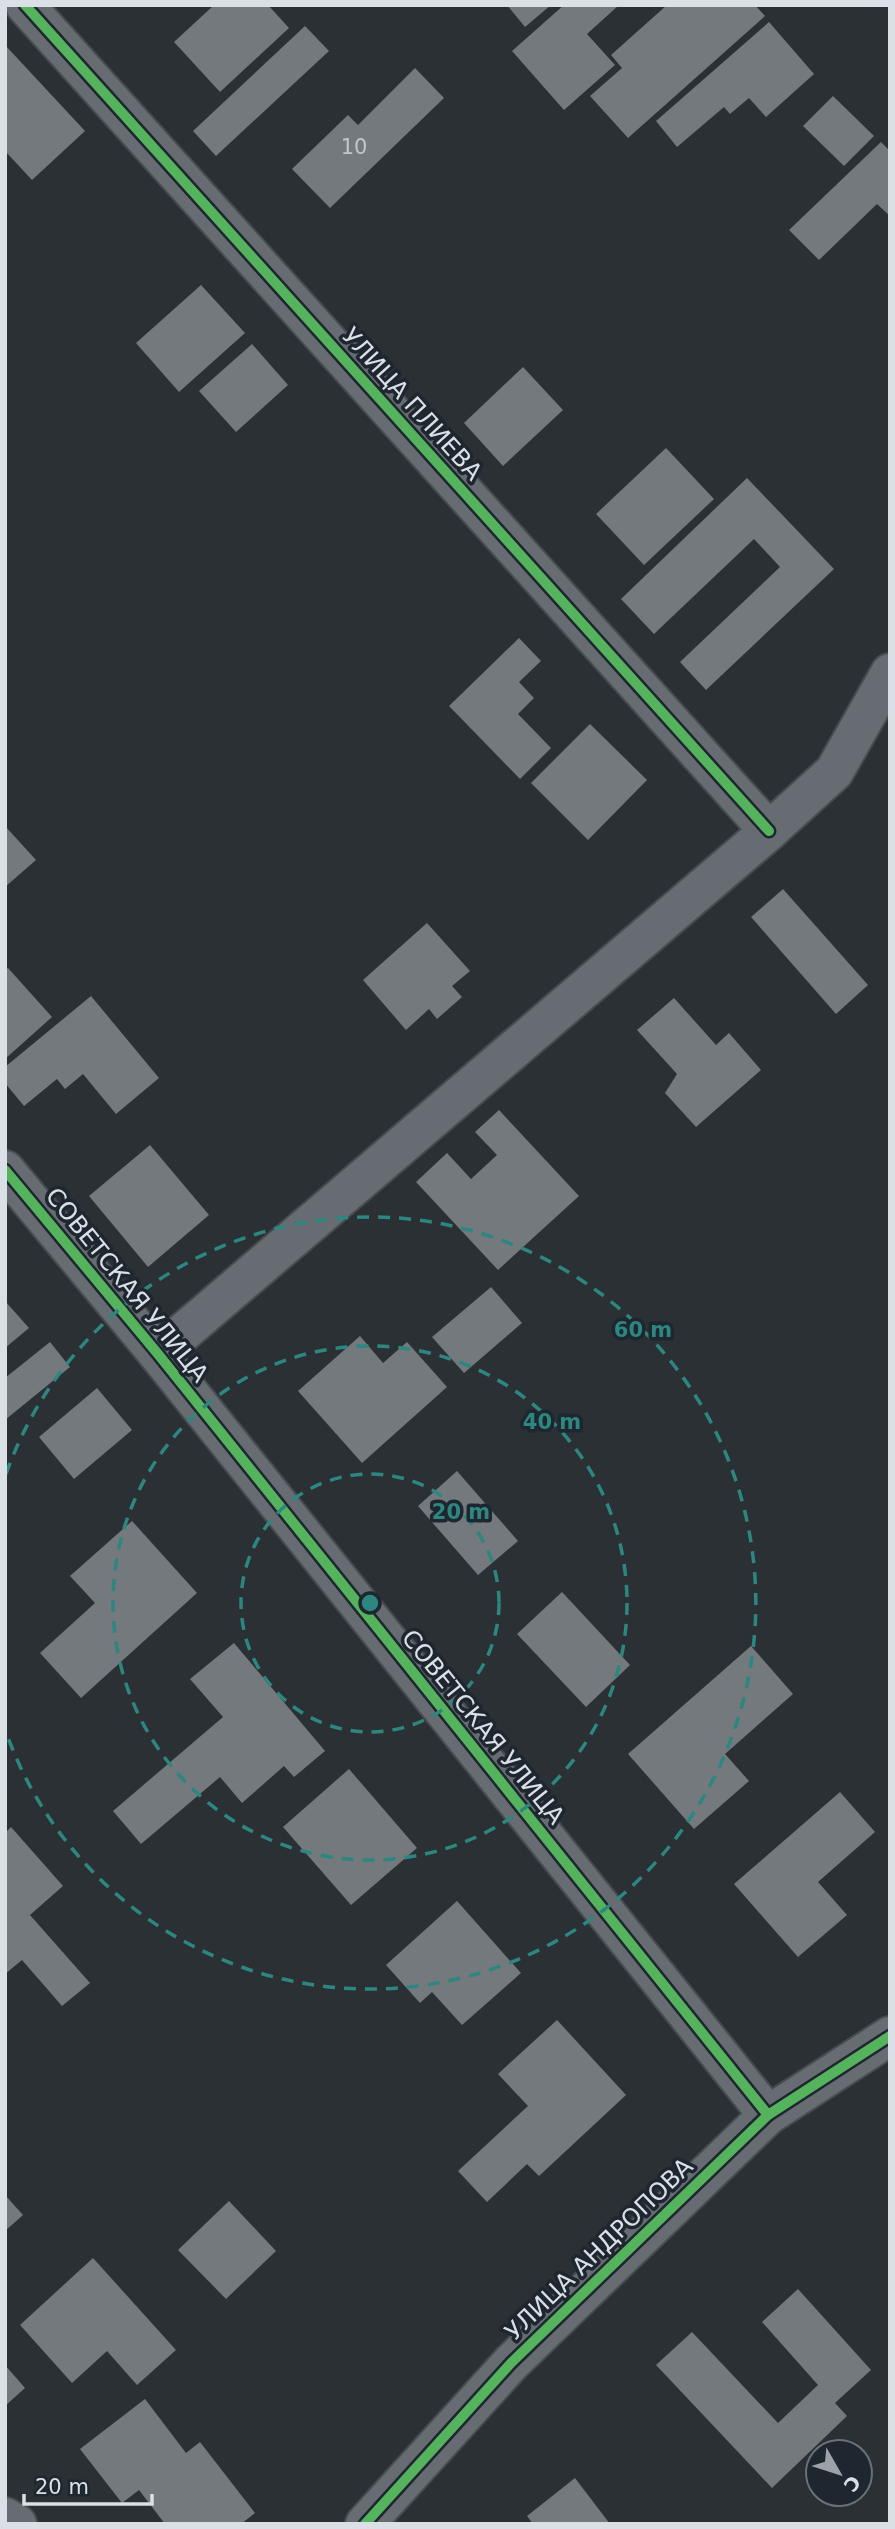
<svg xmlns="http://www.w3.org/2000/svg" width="895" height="2529" font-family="'DejaVu Sans',sans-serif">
  <rect width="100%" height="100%" fill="#2b3035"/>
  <!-- building -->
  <g fill="#74797d">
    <polygon points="214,5 268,5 289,28 220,92 174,42"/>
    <polygon points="507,5 551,5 525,27"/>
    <polygon points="564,5 619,5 587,34 615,65 564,110 512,51"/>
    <polygon points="667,5 755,5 765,16 628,138 590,96 622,68 611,55"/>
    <polygon points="769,22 814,74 766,117 749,98 730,114 724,107 677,147 656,121"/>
    <polygon points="305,26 329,51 216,156 193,131"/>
    <polygon points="5,45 85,131 32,180 5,151"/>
    <polygon points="415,68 444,98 330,208 292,169 348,115 358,125"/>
    <polygon points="833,96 874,136 844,166 803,126"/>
    <polygon points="881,142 890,151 890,216 877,204 819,260 789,230"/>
    <polygon points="201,285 245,333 179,392 136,343"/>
    <polygon points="252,344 288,385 236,432 199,391"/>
    <polygon points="523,367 563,410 503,466 464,423"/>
    <polygon points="666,448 714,499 644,565 596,514"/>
    <polygon points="747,478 834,569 706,690 680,662 780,567 754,539 654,634 621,599"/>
    <polygon points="519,638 541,661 519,682 534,698 518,714 551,748 520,779 449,706"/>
    <polygon points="590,724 647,780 588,840 531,783"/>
    <polygon points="5,826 36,860 5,887"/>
    <polygon points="783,889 868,985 836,1014 751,917"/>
    <polygon points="427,923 470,971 452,986 462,997 437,1019 429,1009 406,1030 363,980"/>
    <polygon points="8,968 52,1017 5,1059 5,970"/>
    <polygon points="91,996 159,1078 116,1114 83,1074 65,1089 57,1079 24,1106 5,1083 5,1067"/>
    <polygon points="674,998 716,1045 729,1033 761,1070 696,1127 665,1093 677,1074 637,1030"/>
    <polygon points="499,1110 579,1196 498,1270 416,1182 447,1153 471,1179 497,1155 475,1132"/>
    <polygon points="150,1145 209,1215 148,1267 89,1196"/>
    <polygon points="491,1287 522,1323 464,1373 432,1337"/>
    <polygon points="5,1301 29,1328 5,1348"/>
    <polygon points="360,1336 383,1363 407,1342 447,1387 362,1463 298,1391"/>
    <polygon points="50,1342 70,1367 5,1420 5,1378"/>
    <polygon points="97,1388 132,1430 74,1479 39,1437"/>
    <polygon points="457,1471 518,1541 478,1575 418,1506"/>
    <polygon points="132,1521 197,1593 81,1698 40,1653 95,1603 70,1576"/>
    <polygon points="562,1592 630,1665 586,1707 517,1634"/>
    <polygon points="234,1643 325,1751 294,1777 284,1766 242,1803 220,1777 141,1844 113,1811 223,1717 190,1679"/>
    <polygon points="751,1646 793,1694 725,1754 749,1781 694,1829 628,1754"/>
    <polygon points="349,1769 417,1848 351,1905 283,1827"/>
    <polygon points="840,1792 875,1832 818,1882 847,1915 798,1957 734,1884"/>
    <polygon points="11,1827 63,1886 30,1915 90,1983 62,2006 22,1960 5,1974 5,1833"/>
    <polygon points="457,1901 521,1973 462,2025 432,1992 420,2003 386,1965"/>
    <polygon points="557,2020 626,2095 539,2176 527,2164 487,2202 458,2171 528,2106 498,2074"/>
    <polygon points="5,2195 23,2215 5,2231"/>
    <polygon points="229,2201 276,2251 226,2299 178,2250"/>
    <polygon points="93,2258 176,2350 137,2385 107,2351 72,2383 20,2325"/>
    <polygon points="798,2289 871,2370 835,2403 847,2416 772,2488 656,2365 692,2332 778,2423 818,2385 762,2322"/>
    <polygon points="5,2365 25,2388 5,2406"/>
    <polygon points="145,2399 186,2453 200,2442 255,2513 241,2524 165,2524 139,2490 122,2503 80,2449"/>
    <polygon points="575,2478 610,2524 533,2524 527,2516"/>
  </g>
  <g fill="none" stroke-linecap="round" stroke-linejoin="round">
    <defs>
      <g id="street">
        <polyline points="25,5 769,831"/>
        <polyline points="5,1170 158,1354 768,2115"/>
        <polyline points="158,1354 769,831 834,772 890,673"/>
        <polyline points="5,2517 17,2524"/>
        <polyline points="365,2524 511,2363 768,2115 890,2036"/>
      </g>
    </defs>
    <!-- street casing -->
    <use href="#street" stroke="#484c50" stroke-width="42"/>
    <!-- street -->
    <use href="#street" stroke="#666c71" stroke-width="38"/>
    <defs>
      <g id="cycleway">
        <polyline points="25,5 769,831"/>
        <polyline points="5,1170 158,1354 768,2115"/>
        <polyline points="365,2524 511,2363 768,2115 890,2036"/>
      </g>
    </defs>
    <!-- cycleway casing -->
    <use href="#cycleway" stroke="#1e262f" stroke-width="15"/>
    <!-- cycleway -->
    <use href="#cycleway" stroke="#56b35d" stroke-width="10"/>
  </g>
  <!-- distance rings -->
  <g fill="none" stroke="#2d8680" stroke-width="3.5" stroke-dasharray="12 9">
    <circle cx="370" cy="1603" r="129"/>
    <circle cx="370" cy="1603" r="257"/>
    <path d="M6 1474A386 386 0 1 1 6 1732"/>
  </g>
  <g text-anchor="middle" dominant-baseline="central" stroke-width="7" stroke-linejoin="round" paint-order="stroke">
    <!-- number labels -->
    <g font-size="21" fill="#c0c6cc">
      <text x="354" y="147">10</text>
    </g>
    <!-- street labels -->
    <g font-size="24" fill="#dae0e6" stroke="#1e262f">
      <text transform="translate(412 404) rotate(48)">УЛИЦА ПЛИЕВА</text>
      <text transform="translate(127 1285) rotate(51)">СОВЕТСКАЯ УЛИЦА</text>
      <text transform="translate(483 1727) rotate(51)">СОВЕТСКАЯ УЛИЦА</text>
      <text transform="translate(599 2249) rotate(-44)">УЛИЦА АНДРОПОВА</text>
    </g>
  </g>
  <circle cx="370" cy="1603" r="10" fill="#2d8680" stroke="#1e262f" stroke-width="3.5"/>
  <g font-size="21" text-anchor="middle" font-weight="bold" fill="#2d8680" stroke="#1e262f" stroke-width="7" stroke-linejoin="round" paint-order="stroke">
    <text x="643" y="1337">60 m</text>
    <text x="552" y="1429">40 m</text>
    <text x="461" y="1519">20 m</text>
  </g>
  <!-- border -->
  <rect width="895" height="2529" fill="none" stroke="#dae0e6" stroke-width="14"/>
  <!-- north arrow -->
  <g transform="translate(839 2473) rotate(129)"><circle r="33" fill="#1e262f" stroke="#697078" stroke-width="2"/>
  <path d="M0-5L12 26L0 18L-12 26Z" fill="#9da2a8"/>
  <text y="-10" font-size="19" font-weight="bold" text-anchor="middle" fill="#dae0e6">С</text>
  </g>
  <!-- scale -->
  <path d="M24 2494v10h128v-10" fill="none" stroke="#dae0e6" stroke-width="3.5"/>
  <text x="35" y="2494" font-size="21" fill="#dae0e6" stroke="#1e262f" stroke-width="5" paint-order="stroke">20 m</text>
</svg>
